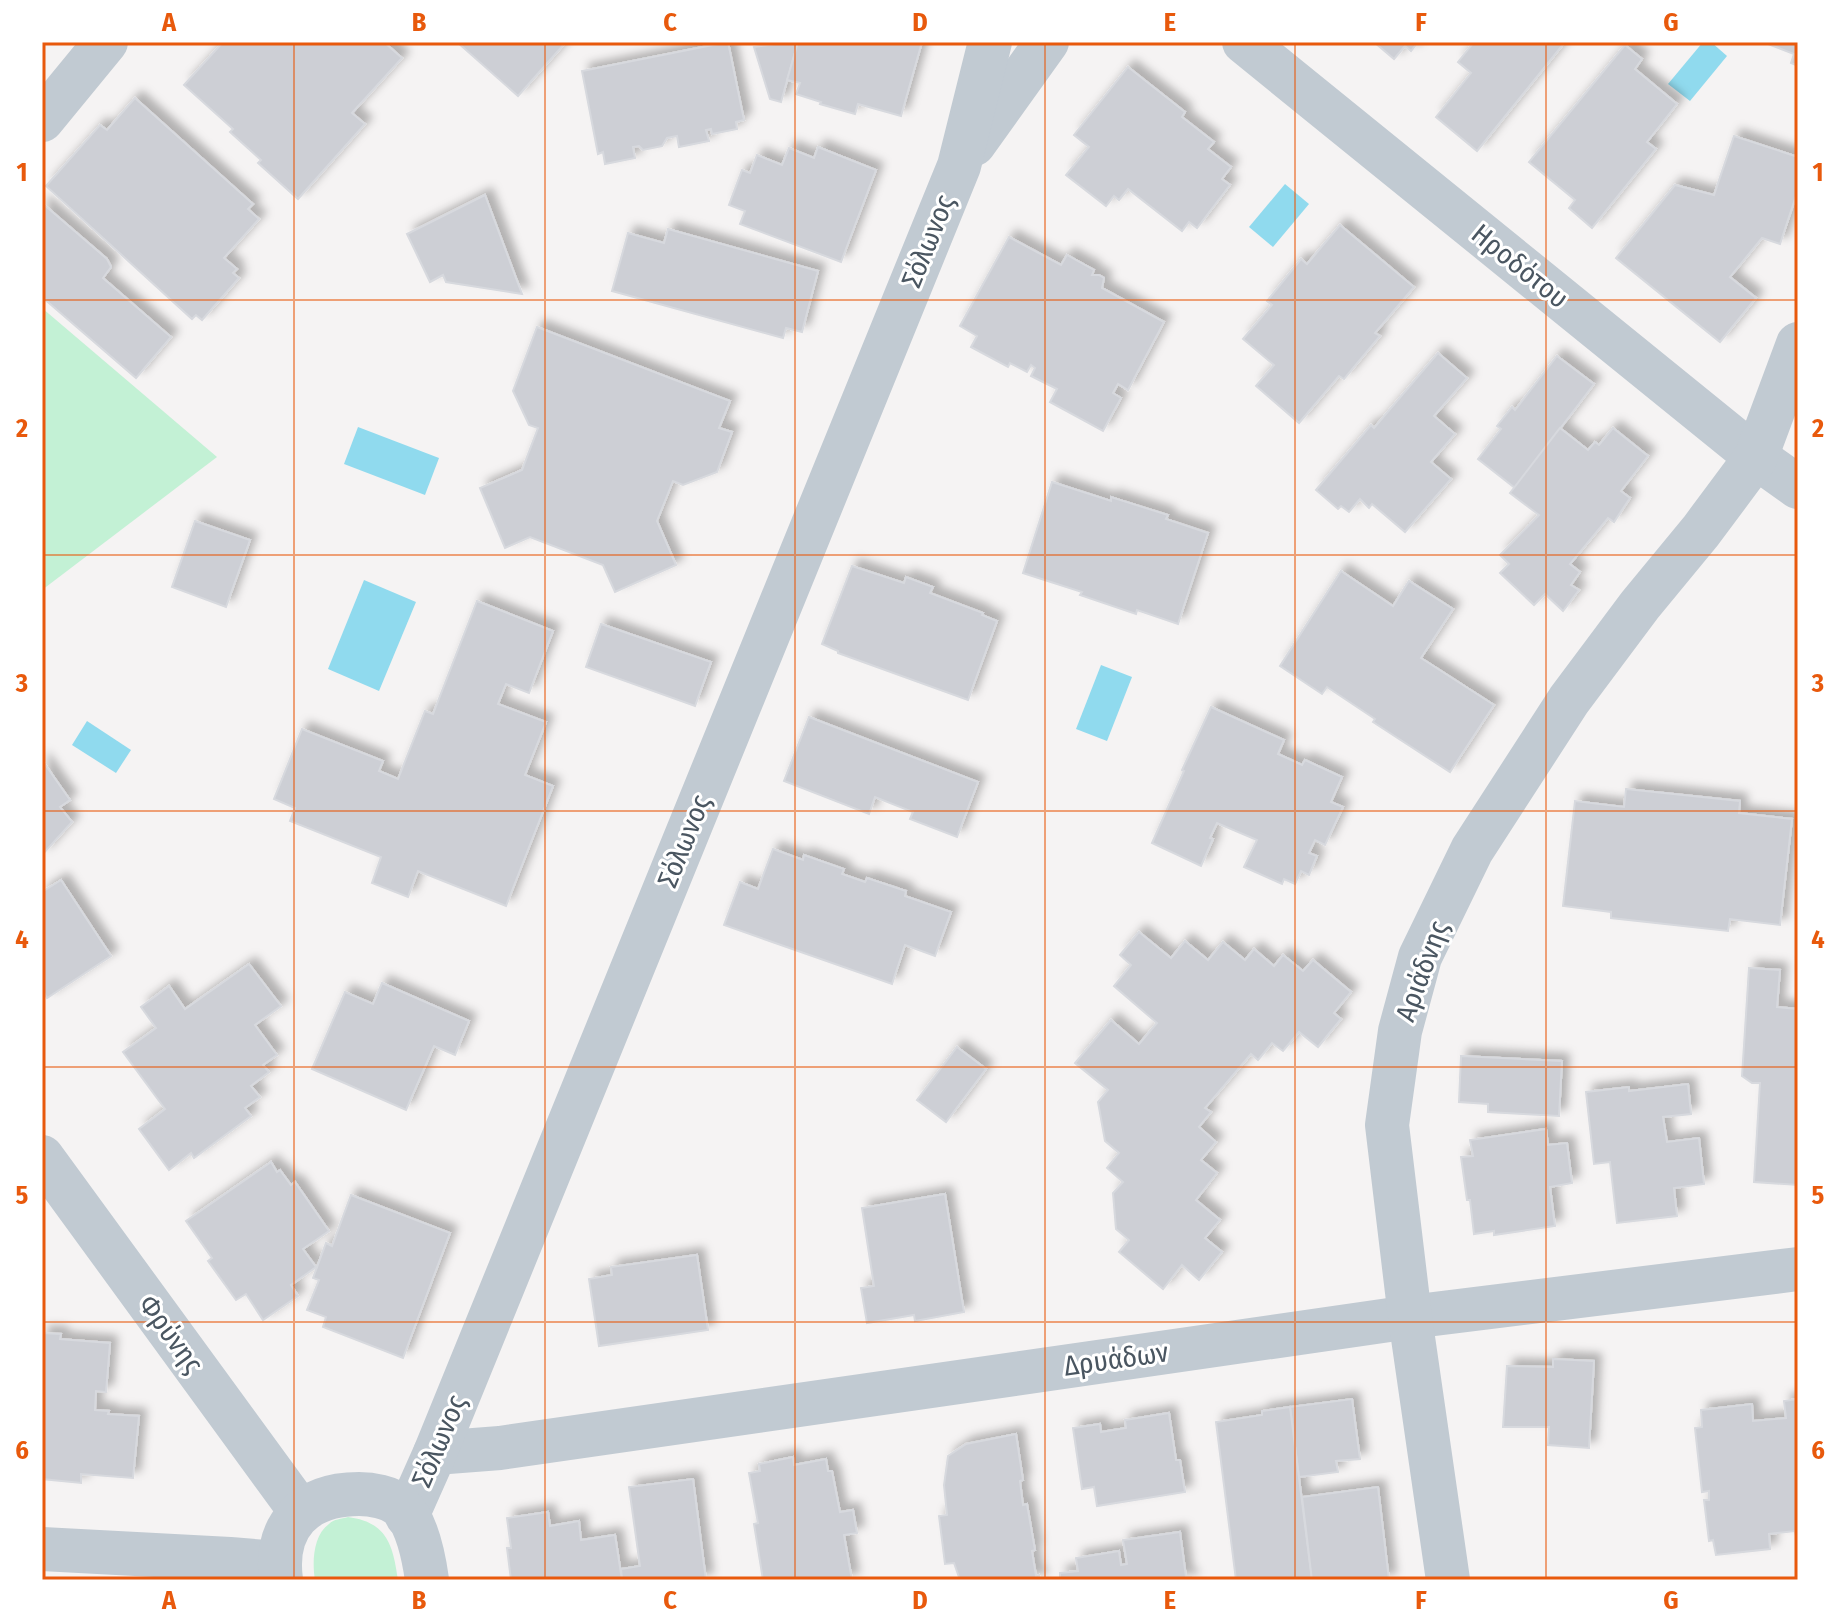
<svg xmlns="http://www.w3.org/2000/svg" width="1840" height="1622" font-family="'Fira Sans Condensed',sans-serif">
  <defs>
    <filter id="shadow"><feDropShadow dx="7" dy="-7" stdDeviation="4" flood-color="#0004"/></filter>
  </defs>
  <rect width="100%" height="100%" fill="#f5f3f3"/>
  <!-- green -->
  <g fill="#c3f1d5">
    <polygon points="42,308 217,457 42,590"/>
    <path d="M348,1517C387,1522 393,1545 398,1580H315C312,1563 313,1535 329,1524C334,1519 341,1519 348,1517Z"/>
  </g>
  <!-- water -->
  <g fill="#90daee">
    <polygon points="1703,42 1711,42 1727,56 1690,101 1668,84"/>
    <polygon points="1285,184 1309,204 1273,247 1249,227"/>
    <polygon points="358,427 439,458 425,495 344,464"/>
    <polygon points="364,580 416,602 379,691 328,669"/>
    <polygon points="1101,665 1132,677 1107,741 1076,729"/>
    <polygon points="87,721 131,750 116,773 72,745"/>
  </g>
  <!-- building -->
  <g fill="#cdcfd5" stroke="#d7d9de" stroke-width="2" filter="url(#shadow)">
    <polygon points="223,42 384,42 402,58 352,113 365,124 298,199 258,163 261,160 230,132 233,129 184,85"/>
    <polygon points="457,42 566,42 518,96"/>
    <polygon points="728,42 744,120 736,122 737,129 712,134 711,129 706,130 709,141 679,147 677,136 667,138 662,146 643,150 639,146 633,147 635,158 605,164 603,152 598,154 582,71"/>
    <polygon points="789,42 798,42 781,102 770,99 754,47"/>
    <polygon points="798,42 922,42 901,116 858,104 855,114 820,104 821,102 796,94 800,83 787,80"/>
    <polygon points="1374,42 1418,42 1411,51 1405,46 1394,59"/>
    <polygon points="1474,42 1565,42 1477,151 1436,117 1471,73 1458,62"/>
    <polygon points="1763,42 1798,42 1798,66 1791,63 1794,54"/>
    <polygon points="1625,45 1642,59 1635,69 1677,104 1647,142 1656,149 1592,228 1569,208 1575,200 1529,162"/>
    <polygon points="1128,67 1185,112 1182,117 1214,142 1208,149 1231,167 1222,179 1230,185 1197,228 1189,222 1182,231 1128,189 1119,200 1114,196 1106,206 1066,175 1089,147 1074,135"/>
    <polygon points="135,98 253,204 248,209 259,219 224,258 237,269 233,273 239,278 202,320 196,315 192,319 46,186 100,125 107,130"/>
    <polygon points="1734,136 1798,157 1798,190 1780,244 1762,238 1730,277 1756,298 1720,342 1616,258 1675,185 1714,195"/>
    <polygon points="818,147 876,170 841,262 740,224 745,211 729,205 742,170 750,173 757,155 782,165 789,148 814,158"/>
    <polygon points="485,195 522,294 446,282 443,275 430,282 407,234"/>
    <polygon points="42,203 107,259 111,267 103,278 171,337 136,378 42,297"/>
    <polygon points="1340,225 1414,287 1375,333 1380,336 1344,379 1339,376 1299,423 1256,386 1274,365 1243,339 1272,305 1267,301 1301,259 1307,264"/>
    <polygon points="668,229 818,271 802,332 786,328 783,338 612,291 628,233 664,243"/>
    <polygon points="1009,237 1061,265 1067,255 1094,270 1092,275 1099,275 1104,278 1102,288 1164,322 1128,390 1118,384 1113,393 1121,398 1103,431 1050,402 1057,389 1031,376 1035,368 1031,365 1027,372 1010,363 1008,367 971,347 977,336 960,326"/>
    <polygon points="537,327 730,401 719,428 732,432 717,472 683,485 673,481 657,521 676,565 615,592 603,565 530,537 505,548 480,488 522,470 538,428 529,425 513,391"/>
    <polygon points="1438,353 1467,378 1434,416 1455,434 1431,462 1451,479 1405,532 1372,504 1369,508 1360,499 1349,512 1341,506 1338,509 1316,490 1371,425 1374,428"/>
    <polygon points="1557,356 1594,384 1515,488 1478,459 1501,429 1497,426 1512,407 1515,410"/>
    <polygon points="1560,428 1588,450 1595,442 1599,445 1613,428 1648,456 1621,491 1630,498 1614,522 1608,518 1570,564 1580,572 1571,585 1579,590 1563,611 1545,594 1534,605 1500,573 1509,564 1500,555 1539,515 1510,493"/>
    <polygon points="1052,482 1111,501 1111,497 1168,515 1166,519 1208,533 1178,624 1137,610 1136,614 1080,595 1082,592 1023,573"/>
    <polygon points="195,521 250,540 226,607 172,587"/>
    <polygon points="852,566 904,583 906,577 933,587 930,593 983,613 982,615 997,621 968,700 838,653 838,651 822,644"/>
    <polygon points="1341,571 1393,606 1409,581 1453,609 1421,658 1494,705 1450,772 1373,722 1375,719 1327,687 1322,694 1280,666"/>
    <polygon points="477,601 553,631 529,693 506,684 498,704 546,722 525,775 553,786 506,906 418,871 408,897 372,883 381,857 290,821 295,808 274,799 302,729 383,761 379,771 398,779 425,711 433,714"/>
    <polygon points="601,624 711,662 695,706 586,667"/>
    <polygon points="1211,707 1284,740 1278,754 1302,765 1305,760 1342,777 1331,802 1343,807 1325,845 1315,840 1309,853 1317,856 1309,875 1301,871 1295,884 1284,879 1282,884 1244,867 1257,840 1217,823 1210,838 1213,839 1201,866 1152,843 1184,771 1182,770"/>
    <polygon points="809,717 978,782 957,837 910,819 913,812 875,797 869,814 784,781"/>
    <polygon points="42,760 70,800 60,807 72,822 42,855"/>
    <polygon points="1626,789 1740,801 1739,813 1792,819 1780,925 1730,919 1728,931 1611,918 1611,912 1563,906 1575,801 1624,807"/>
    <polygon points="773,849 803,860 804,855 844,869 842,874 865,882 867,878 906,891 905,896 951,912 935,956 905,945 892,984 724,925 740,882 758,889"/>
    <polygon points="61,880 111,956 47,998 42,989 42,892"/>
    <polygon points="1139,932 1171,958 1185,941 1208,960 1223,942 1245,960 1254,949 1274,966 1283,955 1303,971 1313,960 1351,992 1334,1013 1341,1019 1318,1047 1299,1032 1283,1051 1272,1043 1258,1060 1251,1054 1205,1108 1211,1112 1199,1127 1216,1142 1201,1160 1217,1173 1196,1200 1220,1220 1205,1238 1222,1252 1199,1280 1182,1265 1163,1289 1119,1252 1129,1240 1116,1229 1113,1193 1123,1182 1107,1168 1119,1153 1105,1141 1098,1102 1108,1090 1075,1063 1111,1020 1139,1044 1157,1023 1114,986 1131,965 1120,955"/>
    <polygon points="249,964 281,1006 255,1025 277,1055 263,1065 269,1072 251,1086 260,1097 245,1108 251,1116 194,1158 191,1153 169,1170 139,1129 165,1109 123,1052 156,1028 141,1007 169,986 185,1009"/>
    <polygon points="1749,968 1780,970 1777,1007 1798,1009 1798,1185 1754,1182 1760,1083 1752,1083 1742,1076"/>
    <polygon points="382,983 469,1021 455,1055 434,1046 406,1110 312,1069 345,992 373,1004"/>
    <polygon points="957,1047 986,1069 946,1122 917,1100"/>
    <polygon points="1461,1056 1562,1061 1559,1116 1488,1112 1488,1104 1459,1102"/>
    <polygon points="1688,1084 1691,1114 1663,1117 1667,1142 1699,1138 1704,1184 1674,1188 1677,1216 1617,1223 1610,1162 1594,1164 1586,1092 1629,1087 1629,1091"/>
    <polygon points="1546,1129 1548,1145 1567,1143 1572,1183 1550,1187 1555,1226 1494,1235 1494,1231 1474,1234 1470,1200 1467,1200 1461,1157 1473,1156 1470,1140"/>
    <polygon points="271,1162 277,1172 280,1170 291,1185 295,1182 329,1231 303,1249 316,1267 291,1285 298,1296 263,1320 246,1294 236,1300 208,1261 212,1258 186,1221"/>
    <polygon points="945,1194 964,1312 915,1321 914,1315 867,1323 861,1288 874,1286 862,1208"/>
    <polygon points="351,1195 450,1233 403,1358 323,1327 326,1317 307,1310 319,1280 313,1278 326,1243 332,1246"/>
    <polygon points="697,1255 708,1330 599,1346 589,1279 612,1275 611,1267"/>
    <polygon points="42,1333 61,1334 60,1339 110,1343 106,1392 96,1391 95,1410 109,1411 108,1414 139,1416 133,1478 81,1474 81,1483 42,1479"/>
    <polygon points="1553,1359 1594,1361 1589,1448 1548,1445 1549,1427 1503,1427 1507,1366 1553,1367"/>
    <polygon points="1352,1399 1360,1459 1336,1461 1338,1472 1299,1477 1290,1407"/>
    <polygon points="1798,1399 1798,1546 1795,1531 1769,1534 1770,1549 1716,1555 1713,1540 1709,1541 1704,1500 1709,1500 1709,1491 1702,1492 1695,1428 1702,1427 1701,1410 1752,1404 1753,1421 1786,1418 1784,1401"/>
    <polygon points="1290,1407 1312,1580 1236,1580 1216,1422 1262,1415 1262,1411"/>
    <polygon points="1169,1413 1176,1460 1180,1460 1185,1492 1097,1506 1094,1487 1082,1489 1073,1428 1100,1424 1101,1432 1126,1428 1125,1420"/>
    <polygon points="1016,1434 1023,1480 1020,1481 1023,1505 1027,1504 1035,1550 1032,1551 1036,1576 1039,1575 1040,1580 960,1580 954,1563 945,1564 939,1516 947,1515 944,1485 948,1456 966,1444"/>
    <polygon points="793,1457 794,1465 826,1459 828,1471 832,1471 840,1512 853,1510 857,1533 844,1535 852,1580 763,1580 754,1524 758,1523 749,1473 760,1471 759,1464"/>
    <polygon points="693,1479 706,1580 622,1580 621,1569 640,1566 629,1487"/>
    <polygon points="1378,1487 1389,1580 1312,1580 1302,1497"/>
    <polygon points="548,1512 550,1526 579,1521 581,1540 615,1535 622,1580 511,1580 507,1548 511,1548 507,1518"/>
    <polygon points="1180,1532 1186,1577 1191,1577 1191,1580 1060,1580 1060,1573 1078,1571 1076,1558 1119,1551 1121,1565 1127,1564 1123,1540"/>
  </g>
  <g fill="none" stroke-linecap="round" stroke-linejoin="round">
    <!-- minor -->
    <g stroke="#c1cad2" stroke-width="44">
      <polyline points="1244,42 1756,457 1798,487"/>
      <polyline points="42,120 106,42"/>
      <polyline points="974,144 1047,42"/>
      <polyline points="42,1157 301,1512"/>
      <polyline points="435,1453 500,1448 1410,1317 1798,1269"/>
      <polyline points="407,1516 435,1453 959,166 990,42"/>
      <polyline points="42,1549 230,1559 279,1563"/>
      <path d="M281,1580C274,1526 304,1494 359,1494C371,1494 390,1497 400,1506C417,1521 424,1558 427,1580"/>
      <polyline points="1448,1580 1410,1317 1387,1125 1400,1031 1420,957 1472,850 1569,700 1640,605 1701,531 1756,457 1798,344"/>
    </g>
  </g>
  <!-- grid -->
  <path fill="none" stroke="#e8590c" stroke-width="2" stroke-opacity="0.55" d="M294,42V1580M545,42V1580M795,42V1580M1045,42V1580M1295,42V1580M1546,42V1580M42,300H1798M42,555H1798M42,811H1798M42,1067H1798M42,1322H1798"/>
  <g text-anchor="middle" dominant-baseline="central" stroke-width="6" stroke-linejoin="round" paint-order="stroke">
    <!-- street labels -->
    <g font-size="28" fill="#4a5661" stroke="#fff">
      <text transform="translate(928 241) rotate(-68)">Σόλωνος</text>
      <text transform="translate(1520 266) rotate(39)">Ηροδότου</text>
      <text transform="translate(684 841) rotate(-68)">Σόλωνος</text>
      <text transform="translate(1422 971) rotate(-70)">Αριάδνης</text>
      <text transform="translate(171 1334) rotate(54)">Φρύνης</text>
      <text transform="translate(1116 1359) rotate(-8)">Δρυάδων</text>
      <text transform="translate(439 1441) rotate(-67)">Σόλωνος</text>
    </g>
  </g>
  <!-- border -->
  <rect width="1840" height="1622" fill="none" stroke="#ffffff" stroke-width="88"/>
  <rect x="44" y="44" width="1752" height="1534" fill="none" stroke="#e8590c" stroke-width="3"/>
  <g font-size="26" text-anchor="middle" font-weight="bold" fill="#e8590c">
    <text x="169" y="31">A</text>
    <text x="419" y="31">B</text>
    <text x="670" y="31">C</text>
    <text x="920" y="31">D</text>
    <text x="1170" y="31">E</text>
    <text x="1421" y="31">F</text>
    <text x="1671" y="31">G</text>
    <text x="22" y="181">1</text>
    <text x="1818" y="181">1</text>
    <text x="22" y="437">2</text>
    <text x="1818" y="437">2</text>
    <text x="22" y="692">3</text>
    <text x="1818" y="692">3</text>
    <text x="22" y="948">4</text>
    <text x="1818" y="948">4</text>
    <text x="22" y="1204">5</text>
    <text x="1818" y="1204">5</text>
    <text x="22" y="1459">6</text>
    <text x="1818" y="1459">6</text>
    <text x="169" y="1609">A</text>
    <text x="419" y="1609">B</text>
    <text x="670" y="1609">C</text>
    <text x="920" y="1609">D</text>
    <text x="1170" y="1609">E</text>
    <text x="1421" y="1609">F</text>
    <text x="1671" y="1609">G</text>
  </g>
</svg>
